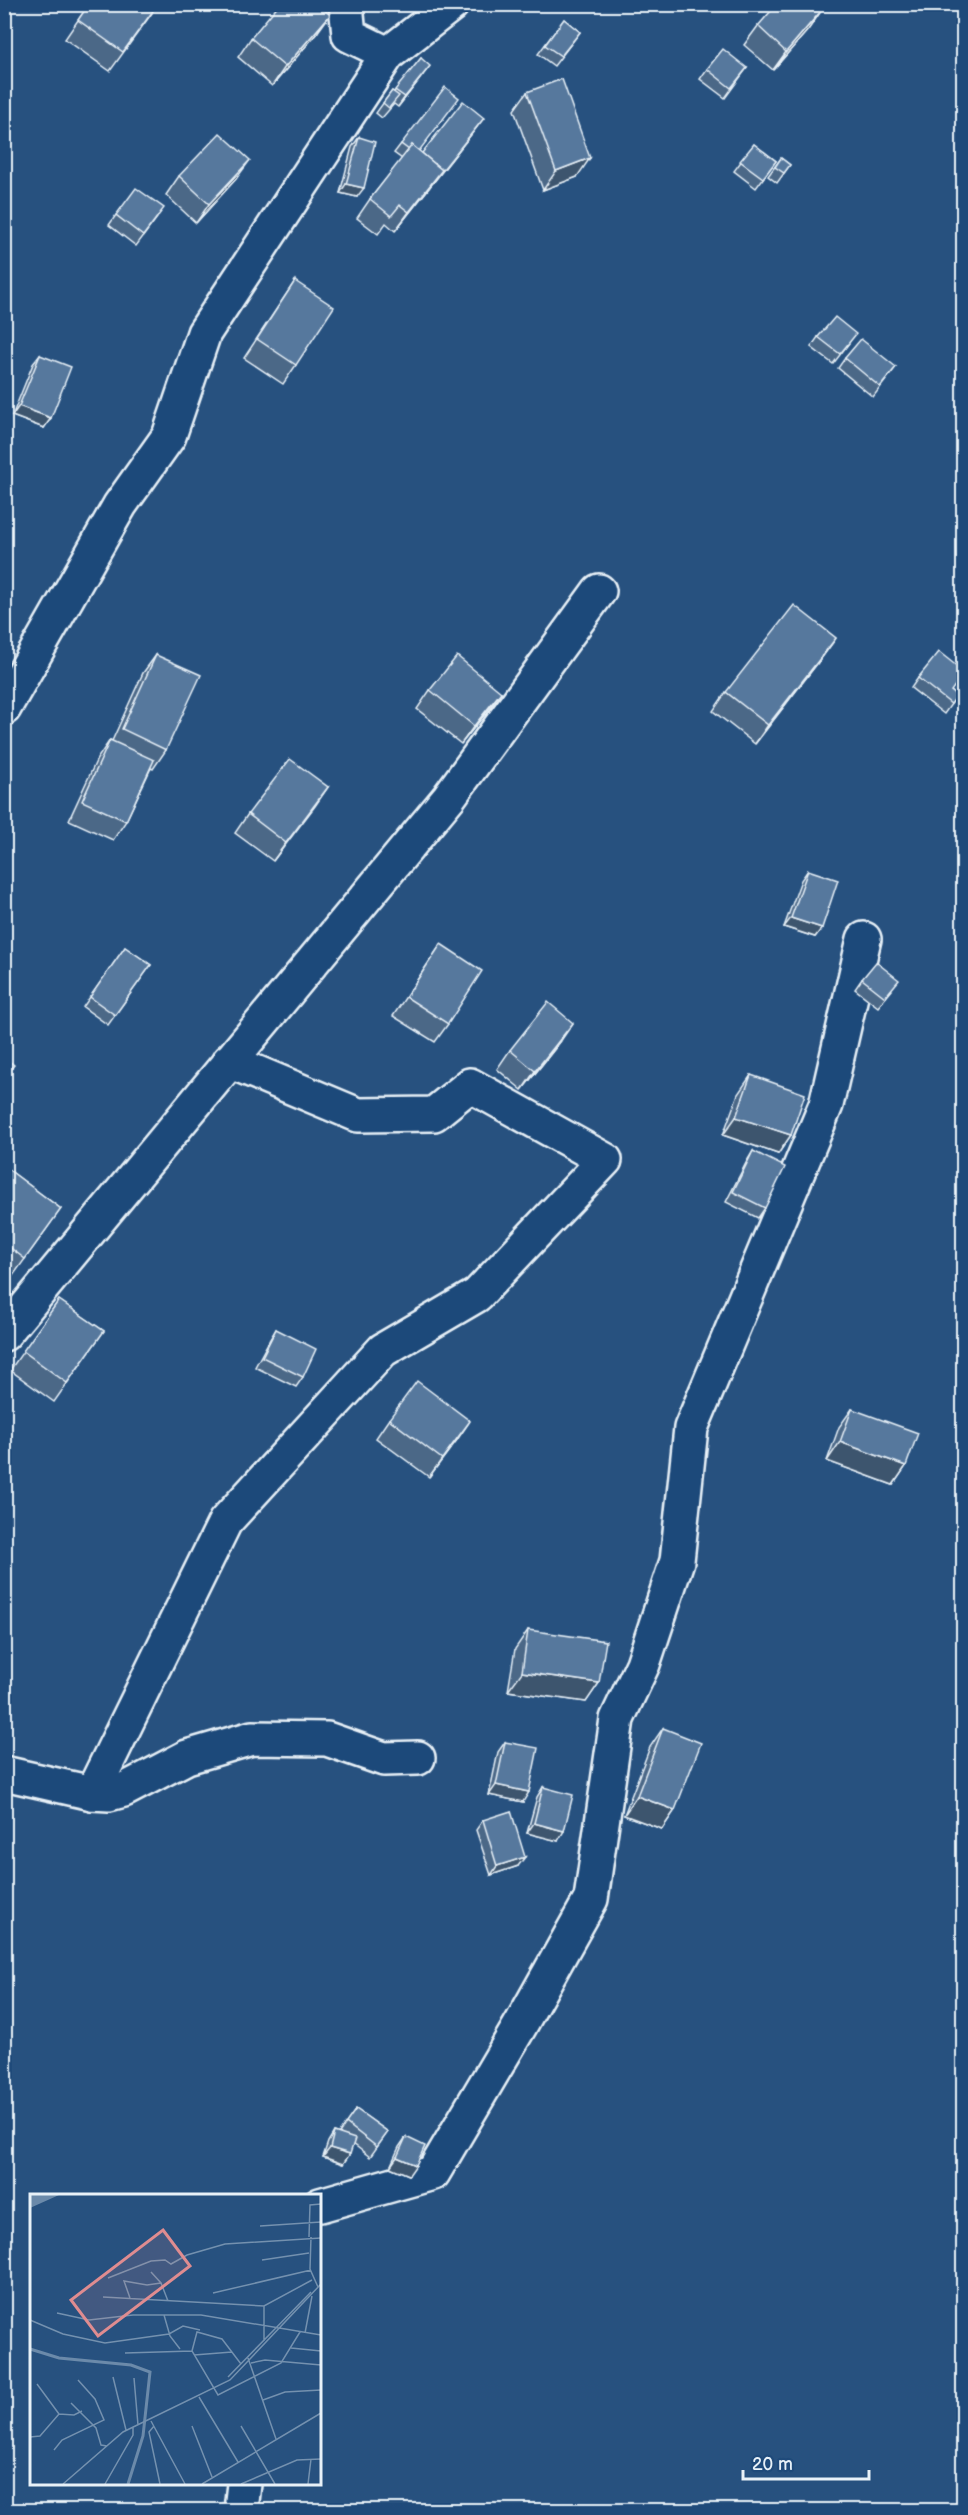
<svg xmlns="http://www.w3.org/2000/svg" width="968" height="2515" font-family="'Balsamiq Sans',sans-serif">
  <rect width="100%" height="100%" fill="#27517f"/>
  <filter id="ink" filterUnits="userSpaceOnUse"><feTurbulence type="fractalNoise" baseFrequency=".0167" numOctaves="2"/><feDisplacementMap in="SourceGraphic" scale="12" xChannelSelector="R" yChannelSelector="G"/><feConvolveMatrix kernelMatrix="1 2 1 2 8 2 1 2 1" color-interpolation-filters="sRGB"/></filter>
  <g filter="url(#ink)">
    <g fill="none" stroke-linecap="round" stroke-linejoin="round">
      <defs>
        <g id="street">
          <polyline points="346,4 349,35 388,54"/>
          <polyline points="4,708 120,505 169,436 204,333 388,54 452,4"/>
          <polyline points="4,1334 449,797 599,591"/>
          <polyline points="4,1773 92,1793 109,1794 124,1790 187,1757 252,1738 327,1739 384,1759 418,1758"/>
          <polyline points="92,1793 225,1522 383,1350 477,1295 605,1160 470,1085 434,1114 358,1115 229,1061"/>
          <polyline points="320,2205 433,2173 521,2024 591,1899 617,1719 643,1664 677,1561 691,1428 826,1105 864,939"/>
          <polyline points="241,2510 244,2484"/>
        </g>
      </defs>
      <!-- street casing -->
      <use href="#street" stroke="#e8f1f8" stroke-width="38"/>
      <!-- street -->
      <use href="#street" stroke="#1f4a7a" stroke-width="33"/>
    </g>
    <!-- wall -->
    <g fill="#4b6787" stroke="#e8f1f8" stroke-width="1.5">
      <polygon points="89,4 152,13 110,71 65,39"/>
      <polygon points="821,11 808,30 773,70 744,45 758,26"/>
      <polygon points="564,19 580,32 554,66 538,54"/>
      <polygon points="317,33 272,86 238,57 251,38"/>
      <polygon points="421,58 423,75 398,107 394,104 382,118 376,113 392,91 394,92"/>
      <polygon points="747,68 725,98 700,79 707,69"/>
      <polygon points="527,92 577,177 543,190 514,110"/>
      <polygon points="477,127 395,231 386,223 378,234 357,218 370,199 402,159 394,153 401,144 422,153"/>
      <polygon points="359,137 357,197 340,193 352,147"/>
      <polygon points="754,144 776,161 756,188 734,171"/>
      <polygon points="781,158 790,165 777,183 768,176"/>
      <polygon points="179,176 236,179 196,223 166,195"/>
      <polygon points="116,215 157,218 136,246 109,225"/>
      <polygon points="295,281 296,365 283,384 244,358"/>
      <polygon points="818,337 849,343 833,364 811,347"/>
      <polygon points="40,355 51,418 44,428 12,416 33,364"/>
      <polygon points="845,358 896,367 873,397 838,368"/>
      <polygon points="836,638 823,656 755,744 713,711 726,692"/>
      <polygon points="156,655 166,750 153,769 151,768 126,821 113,840 69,820 97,759 110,740 112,741 143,673"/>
      <polygon points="918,678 951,691 957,696 944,714 911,688"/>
      <polygon points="430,690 501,692 488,710 461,744 417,709"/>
      <polygon points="328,787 273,861 235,833 248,814"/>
      <polygon points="808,870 822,928 815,937 784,927 801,880"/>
      <polygon points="441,944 448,1024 435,1042 393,1016"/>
      <polygon points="125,947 151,965 108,1025 83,1007"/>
      <polygon points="862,979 892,990 878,1007 855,989"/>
      <polygon points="560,1042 522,1090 497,1069 510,1050"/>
      <polygon points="751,1075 791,1135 778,1154 723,1135 738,1094"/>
      <polygon points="753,1151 765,1208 758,1218 726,1202 747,1161"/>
      <polygon points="5,1167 61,1209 12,1277 4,1272"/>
      <polygon points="59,1300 104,1331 54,1402 10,1370"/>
      <polygon points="276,1329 303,1377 296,1387 255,1367 270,1339"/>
      <polygon points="852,1409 906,1466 893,1485 827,1461 839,1427"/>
      <polygon points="389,1419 457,1440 429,1477 376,1438"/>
      <polygon points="528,1630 599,1683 586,1702 508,1691 515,1649"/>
      <polygon points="663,1728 675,1810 662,1829 624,1815 650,1747"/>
      <polygon points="505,1742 523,1802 489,1795 498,1752"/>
      <polygon points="543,1787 558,1841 527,1833 537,1797"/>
      <polygon points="483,1820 518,1866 491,1875 476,1830"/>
      <polygon points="356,2109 388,2132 370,2157 353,2144 343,2164 323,2157 328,2142 334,2132 341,2134 339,2133"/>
      <polygon points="406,2137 409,2175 390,2167 399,2147"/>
    </g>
    <!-- shaded-wall -->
    <g fill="#3d546e" stroke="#e8f1f8" stroke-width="1.5">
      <polygon points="821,11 808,30 773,70 786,52"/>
      <polygon points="330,15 317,33 272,86 285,67"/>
      <polygon points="430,66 423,75 398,107 405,97"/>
      <polygon points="484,118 477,127 433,183 440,173"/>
      <polygon points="590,158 577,177 543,190 556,171"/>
      <polygon points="250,160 236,179 196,223 209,204"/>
      <polygon points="442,170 429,188 395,231 409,212"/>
      <polygon points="346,184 364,188 357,197 340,193"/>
      <polygon points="19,406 51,418 44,428 12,416"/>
      <polygon points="836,638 823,656 755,744 768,725"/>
      <polygon points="501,692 488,710 461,744 474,726"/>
      <polygon points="328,787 315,806 273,861 286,843"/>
      <polygon points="791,918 822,928 815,937 784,927"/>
      <polygon points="573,1023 560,1042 522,1090 535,1071"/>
      <polygon points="736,1117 791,1135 778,1154 723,1135"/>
      <polygon points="470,1421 457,1440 429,1477 442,1459"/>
      <polygon points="840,1442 906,1466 893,1485 827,1461"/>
      <polygon points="522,1672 599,1683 586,1702 508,1691"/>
      <polygon points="496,1785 529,1792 523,1802 489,1795"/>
      <polygon points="637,1796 675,1810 662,1829 624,1815"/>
      <polygon points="534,1823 564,1831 558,1841 527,1833"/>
      <polygon points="525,1857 518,1866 491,1875 497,1866"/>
      <polygon points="330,2148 350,2154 343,2164 323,2157"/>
      <polygon points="397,2157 416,2165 409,2175 390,2167"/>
    </g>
    <!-- building -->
    <g fill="#57789d" stroke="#e8f1f8" stroke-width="1.5">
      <polygon points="89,4 158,4 123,52 78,20"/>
      <polygon points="279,4 318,4 330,15 285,67 251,38"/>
      <polygon points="777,4 813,4 821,11 786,52 758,26"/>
      <polygon points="564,19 580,32 561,56 545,45"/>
      <polygon points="723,49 747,68 731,88 707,69"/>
      <polygon points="421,58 430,66 405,97 395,90"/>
      <polygon points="562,79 590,158 556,171 527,92"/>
      <polygon points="445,87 459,98 419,151 412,145 409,150 401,144"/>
      <polygon points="392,91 399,96 389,108 383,103"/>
      <polygon points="463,101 484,118 440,173 442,170 422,153"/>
      <polygon points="220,133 250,160 209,204 179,176"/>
      <polygon points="359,137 375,142 364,188 346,184"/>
      <polygon points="754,144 776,161 763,178 740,161"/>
      <polygon points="412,145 442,170 409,212 400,205 391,216 370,199"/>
      <polygon points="781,158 790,165 784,173 775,167"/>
      <polygon points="136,188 164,208 143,236 116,215"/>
      <polygon points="295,281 334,307 296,365 257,339"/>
      <polygon points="835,317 856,334 840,354 818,337"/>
      <polygon points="861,339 896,367 880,387 845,358"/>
      <polygon points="40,355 71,367 51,418 19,406"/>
      <polygon points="794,605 836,638 768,725 726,692"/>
      <polygon points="939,652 963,671 963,674 951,691 957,696 951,704 918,678"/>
      <polygon points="156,655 201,675 166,750 122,729"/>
      <polygon points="457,656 501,692 474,726 430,690"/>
      <polygon points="110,740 154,760 126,821 82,801"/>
      <polygon points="290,759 328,787 286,843 248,814"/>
      <polygon points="808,870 838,880 822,928 791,918"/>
      <polygon points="441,944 482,971 448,1024 406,997"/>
      <polygon points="125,947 151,965 115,1015 90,997"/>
      <polygon points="876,962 899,980 885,997 862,979"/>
      <polygon points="548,1002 573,1023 535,1071 510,1050"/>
      <polygon points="4,1057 14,1065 4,1076"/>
      <polygon points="751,1075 805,1094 791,1135 736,1117"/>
      <polygon points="753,1151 785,1167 765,1208 733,1192"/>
      <polygon points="5,1167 61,1209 25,1259 4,1243"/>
      <polygon points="59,1300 104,1331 67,1383 23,1351"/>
      <polygon points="276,1329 316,1349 303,1377 262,1357"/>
      <polygon points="417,1381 470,1421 442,1459 389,1419"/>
      <polygon points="852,1409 918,1433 906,1466 840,1442"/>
      <polygon points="528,1630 606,1641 599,1683 522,1672"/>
      <polygon points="663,1728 701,1743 675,1810 637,1796"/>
      <polygon points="505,1742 538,1748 529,1792 496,1785"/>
      <polygon points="543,1787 573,1795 564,1831 534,1823"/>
      <polygon points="511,1811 525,1857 497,1866 483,1820"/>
      <polygon points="356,2109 388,2132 377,2147 346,2123"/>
      <polygon points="334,2132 355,2139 350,2154 330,2148"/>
      <polygon points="406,2137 425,2146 416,2165 397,2157"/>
    </g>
  </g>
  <!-- overview -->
  <g transform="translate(30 2194)">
    <rect width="291" height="291" fill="#27517f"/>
    <path d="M0,1H29L0,14Z" fill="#6b8aaa"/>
    <path fill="none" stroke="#6b8aaa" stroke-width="3" d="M0,155L29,164L101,171L120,178L113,242L98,290"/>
    <path fill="none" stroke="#7491af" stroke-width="1.5" d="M230,32L291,28M279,43L280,11L291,10M281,43L280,75L288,93M232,66L279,59M121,78L131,89L138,107M78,84L121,67L135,66L141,70L157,61L195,50L291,44M183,99L281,76M73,103L234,112L282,86M100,104L94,87L117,91L131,89M27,119L59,126L103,121H171L291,141M134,121L140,142L150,155M0,126L33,140L75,149L139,140L153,132L170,136M275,139L282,102M234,147V112M261,154L291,157M95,159L162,157M164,161L202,158M218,164L246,245M221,169L235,166L291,171M211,170L192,145L167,138L162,157L188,201L251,169L270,138M83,183L96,236M198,183L281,98M104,184L108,231M7,190L29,220M169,203L208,268M233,206L255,198L291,196M41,209L66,234L71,251L77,252M121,227L155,290M124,232L119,238L130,290M162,232L182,283M211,232L245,290M0,243L10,242L29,220L44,221L52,217M24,256L32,246L74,226L65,205L48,186M33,290L93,238L200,186L291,90M75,290L103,241V233M172,290L291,219M211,290L267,266L291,265M278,290L281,265"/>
    <path fill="#df8c90" fill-opacity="0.15" stroke="#df8c90" stroke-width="3" d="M133,36L160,72L68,142L41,106Z"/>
    <rect width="291" height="291" fill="none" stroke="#e8f1f8" stroke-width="3"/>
  </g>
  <!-- margin -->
  <rect width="968" height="2515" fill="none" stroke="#1f4a7a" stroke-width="24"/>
  <rect x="12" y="12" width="944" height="2491" fill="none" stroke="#e8f1f8" stroke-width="2" filter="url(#ink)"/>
  <!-- scale -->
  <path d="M743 2470v9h126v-9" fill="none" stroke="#e8f1f8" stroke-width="3"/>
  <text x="752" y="2470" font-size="18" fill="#e8f1f8" stroke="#1f4a7a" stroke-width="4.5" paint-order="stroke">20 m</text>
</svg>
